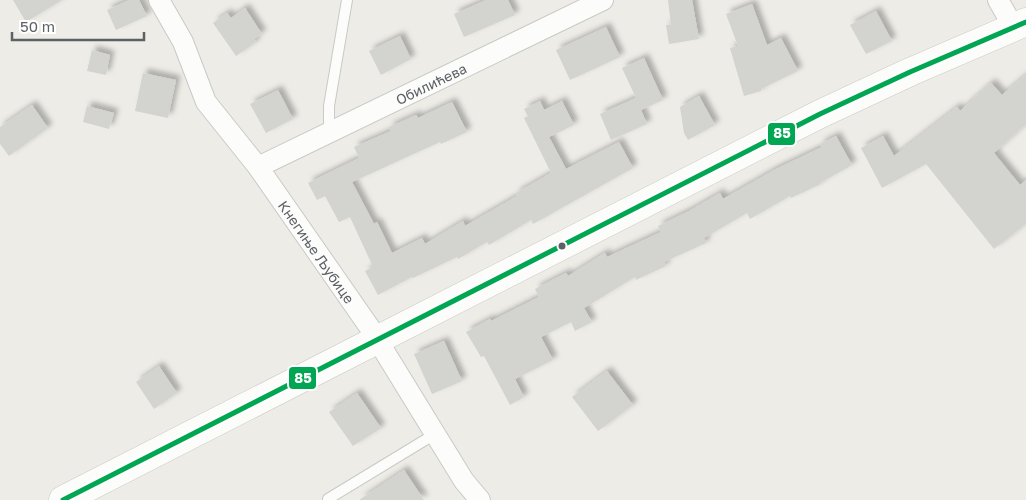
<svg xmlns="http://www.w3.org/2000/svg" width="1026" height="500" font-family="'Golos Text',sans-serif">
  <defs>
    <filter id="shadow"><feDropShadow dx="4.5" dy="-4.5" stdDeviation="2.5" flood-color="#0004"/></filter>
  </defs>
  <rect width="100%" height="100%" fill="#edece7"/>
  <!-- building -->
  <g fill="#d3d3d0" filter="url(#shadow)">
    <polygon points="13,0 62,0 26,22"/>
    <polygon points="129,0 139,0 147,16 116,30 107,10"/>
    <polygon points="486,0 508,0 515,15 464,37 454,14"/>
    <polygon points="668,0 692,0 699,39 669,44 666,25 671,25"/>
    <polygon points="752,4 767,45 781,38 798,71 761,89 761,91 744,96 730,48 738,46 726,14"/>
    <polygon points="245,8 262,34 254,39 256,42 236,56 213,23 227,13 231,18"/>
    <polygon points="876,11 892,41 866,54 850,25"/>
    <polygon points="606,27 620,57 570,80 556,50"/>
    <polygon points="400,36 411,59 381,75 369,51"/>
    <polygon points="92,50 110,55 106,75 87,71"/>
    <polygon points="644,58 663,100 641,110 647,124 611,140 600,114 636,98 622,68"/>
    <polygon points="143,73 176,80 168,118 135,111"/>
    <polygon points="1026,75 1026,124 994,153 1020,185 1026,180 1026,224 994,249 926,164 882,188 861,148 883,136 894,156 957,107 960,111 991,83 1002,95"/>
    <polygon points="278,90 293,119 266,133 250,104"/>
    <polygon points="699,96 715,125 688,140 684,133 680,107"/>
    <polygon points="540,101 544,110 562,101 574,125 549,137 566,169 619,142 633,168 533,224 531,220 489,245 487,242 458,259 457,257 413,278 412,277 378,295 365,271 373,267 350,217 339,222 325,196 317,200 308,183 359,158 354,147 391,131 389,127 416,115 418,118 452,102 467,132 441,144 440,142 352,182 374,224 377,222 392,253 422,238 425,244 463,221 465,226 517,196 516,193 551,173 524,118 528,116 524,109"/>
    <polygon points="32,105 48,128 9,156 0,144 0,127"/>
    <polygon points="87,106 114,113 109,129 83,122"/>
    <polygon points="836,136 852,165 820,183 821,184 791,198 790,196 750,219 747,213 704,238 706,243 664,262 666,266 636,280 635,277 584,308 592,322 575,331 571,322 541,337 553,360 515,379 524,397 510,405 484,356 481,357 466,332 490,319 491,321 539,297 535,289 566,273 568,276 605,253 607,257 661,232 658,226 689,211 720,193 723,199 776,169 822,147 820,144"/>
    <polygon points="444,341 462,381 432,394 414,354"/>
    <polygon points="159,366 177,393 154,409 136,382"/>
    <polygon points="607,371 633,405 598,431 572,397"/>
    <polygon points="357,393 381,428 353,446 329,412"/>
    <polygon points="404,470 424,500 359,500"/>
  </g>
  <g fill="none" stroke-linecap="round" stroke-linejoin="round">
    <defs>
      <g id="lane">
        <polyline points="329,132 329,106 347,0"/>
        <polyline points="328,499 435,434"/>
      </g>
      <g id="street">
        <path id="s1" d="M159,0L183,42L206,102L258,167L370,328L464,481L480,500"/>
        <polyline points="998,0 1014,28"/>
        <path id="s2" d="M258,167L603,0"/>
      </g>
      <polyline id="secondary" points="63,500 820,114 910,72 1026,22"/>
    </defs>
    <!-- lane casing -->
    <use href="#lane" stroke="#c9c9c8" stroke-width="12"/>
    <!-- street casing -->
    <use href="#street" stroke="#c9c9c8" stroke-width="22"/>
    <!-- secondary casing -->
    <use href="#secondary" stroke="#cacac9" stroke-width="29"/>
    <!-- lane -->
    <use href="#lane" stroke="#fcfcfb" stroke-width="10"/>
    <!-- street -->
    <use href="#street" stroke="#fcfcfb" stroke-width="20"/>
    <!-- secondary -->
    <use href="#secondary" stroke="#fcfcfb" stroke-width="28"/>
    <defs>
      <polyline id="bus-1" points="63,500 820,114 910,72 1026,22"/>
    </defs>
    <!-- bus-1 casing -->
    <use href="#bus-1" stroke="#fff" stroke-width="9"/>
    <!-- bus-1 -->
    <use href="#bus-1" stroke="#00a651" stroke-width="5"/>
  </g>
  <!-- markers -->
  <circle fill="#5d6065" stroke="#fff" stroke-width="2" cx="562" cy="246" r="4.5"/>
  <g text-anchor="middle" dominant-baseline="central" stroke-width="4.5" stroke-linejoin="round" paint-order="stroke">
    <!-- street labels -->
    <g font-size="14" fill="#5d6065" stroke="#fff">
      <text stroke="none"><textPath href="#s2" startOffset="192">Обилићева</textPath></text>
      <text stroke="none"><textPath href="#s1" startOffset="299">Кнегиње Љубице</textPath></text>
    </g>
  </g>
  <g stroke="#fff" stroke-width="2">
    <rect x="767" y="122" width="29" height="24" rx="5" fill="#00a651"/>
    <rect x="288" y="366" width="29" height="24" rx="5" fill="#00a651"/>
  </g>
  <g font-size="14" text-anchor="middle" font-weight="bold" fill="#fff">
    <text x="782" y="138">85</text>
    <text x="303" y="383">85</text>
  </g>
  <!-- scale -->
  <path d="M12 32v8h132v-8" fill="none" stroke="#5d6065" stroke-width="2.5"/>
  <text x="20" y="32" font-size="15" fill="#5d6065" stroke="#ffffff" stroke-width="4" paint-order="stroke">50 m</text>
</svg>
